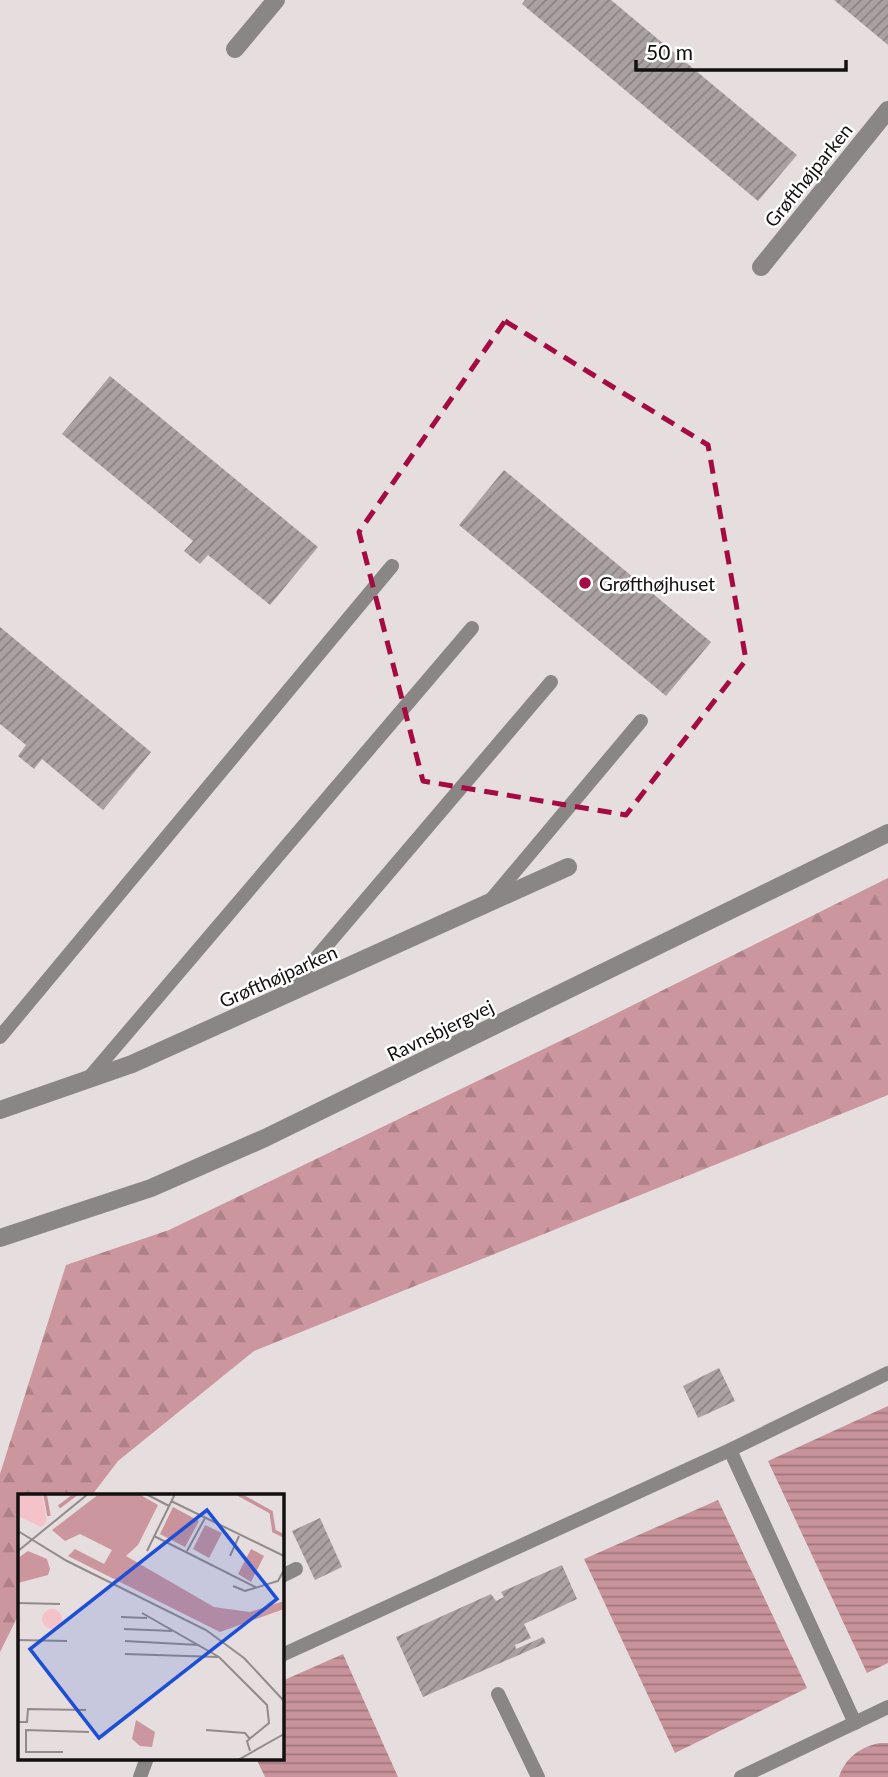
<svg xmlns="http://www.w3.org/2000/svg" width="888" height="1777" font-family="Lato,sans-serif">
  <defs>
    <pattern id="forest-firs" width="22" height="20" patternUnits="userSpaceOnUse" patternTransform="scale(1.75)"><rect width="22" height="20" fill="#cc969e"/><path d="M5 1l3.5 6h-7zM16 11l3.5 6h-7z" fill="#ae8087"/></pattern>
    <pattern id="water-rules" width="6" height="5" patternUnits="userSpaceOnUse" patternTransform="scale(1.75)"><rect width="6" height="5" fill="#c8939a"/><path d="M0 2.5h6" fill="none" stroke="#a1777c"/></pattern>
    <pattern id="building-hatch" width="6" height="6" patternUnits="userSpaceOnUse" patternTransform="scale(1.75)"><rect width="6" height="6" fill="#aaa1a2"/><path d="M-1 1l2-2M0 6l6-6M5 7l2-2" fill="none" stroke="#898283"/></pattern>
  </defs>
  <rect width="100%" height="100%" fill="#e5ddde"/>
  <!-- forest -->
  <polygon fill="url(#forest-firs)" points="888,878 888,1095 254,1351 118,1461 92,1495 19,1495 19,1614 0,1652 0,1474 66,1265 169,1230 589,1027"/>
  <!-- water -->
  <g fill="url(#water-rules)">
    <polygon points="888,1406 888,1663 867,1673 768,1461"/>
    <polygon points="718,1500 807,1688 675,1753 584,1559"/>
    <polygon points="343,1654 398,1777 265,1777 256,1758 282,1758 282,1681"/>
    <path d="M880,1743H888V1777H839C845,1758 860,1747 880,1743Z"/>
  </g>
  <!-- building -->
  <g fill="url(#building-hatch)">
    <polygon points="525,0 611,0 797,155 758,201 522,4"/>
    <polygon points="834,0 888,0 888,45"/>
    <polygon points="110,376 318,547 270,605 208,555 200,564 184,551 193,541 62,434"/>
    <polygon points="504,470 711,642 666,696 459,525"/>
    <polygon points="0,627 151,752 103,810 42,759 34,769 18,756 26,745 0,724"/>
    <polygon points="719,1368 735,1401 698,1418 683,1386"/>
    <polygon points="320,1518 342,1567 315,1580 292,1531"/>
    <polygon points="562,1565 577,1599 524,1624 531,1638 515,1645 516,1649 543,1637 546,1643 423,1697 396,1637 491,1594 496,1601 504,1597 501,1592"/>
  </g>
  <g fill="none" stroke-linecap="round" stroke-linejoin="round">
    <!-- service -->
    <g stroke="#8a8686" stroke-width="14">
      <polyline points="490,901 641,721"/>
      <polyline points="287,992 551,682"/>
      <polyline points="0,1037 392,566"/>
      <polyline points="88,1079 472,628"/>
      <polyline points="730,1450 855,1723"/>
      <polyline points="282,1576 296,1569"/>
      <polyline points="282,1655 730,1450 888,1373"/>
      <polyline points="498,1694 538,1777"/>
      <polyline points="140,1777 147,1758"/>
      <polyline points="741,1777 888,1707"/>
    </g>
    <!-- minor -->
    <g stroke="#8a8686" stroke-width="18">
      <polyline points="235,49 276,0"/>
      <polyline points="761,267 888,110"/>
      <polyline points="0,1110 132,1064 568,867"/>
    </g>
    <!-- tertiary -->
    <polyline stroke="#8a8686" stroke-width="18" points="0,1238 151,1188 265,1138 888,833"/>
  </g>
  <!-- marked area -->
  <path fill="none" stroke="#a40b43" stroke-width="5" stroke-dasharray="14 9" stroke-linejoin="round" d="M505,321L708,445L746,660L626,815L423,781L359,532Z"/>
  <!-- markers -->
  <circle fill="#a40b43" stroke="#fff" stroke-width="2.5" cx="585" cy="583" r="7"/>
  <g text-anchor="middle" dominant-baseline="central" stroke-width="5" stroke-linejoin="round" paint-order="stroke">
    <!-- street labels -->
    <g font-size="19" fill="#131010" stroke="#fff">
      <text transform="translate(808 175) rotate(-51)">Grøfthøjparken</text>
      <text transform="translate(278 976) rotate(-24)">Grøfthøjparken</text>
      <text transform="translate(440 1030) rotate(-26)">Ravnsbjergvej</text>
    </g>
    <!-- poi labels -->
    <g font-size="19" fill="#131010" stroke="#fff" text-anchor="start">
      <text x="599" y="583">Grøfthøjhuset</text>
    </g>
  </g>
  <!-- overview -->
  <g transform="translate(18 1494)">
    <rect width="266" height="266" fill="#e5ddde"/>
    <path d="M0,0H24L29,28L23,33L0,22ZM24 125a10 10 0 1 1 20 0a10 10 0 1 1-20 0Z" fill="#f6c2c9"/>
    <path d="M81,0H121L140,11L120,51L108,62L196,113L232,118L266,107V115L202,138L50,62L57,55L86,70L94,56L62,40L47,47L34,36ZM10,57L29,65L32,75L30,81L0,89V64ZM118,226L137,238L134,253L122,252L114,245Z" fill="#cc969e"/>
    <path d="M155,13L181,27L167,53L142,40ZM187,31L204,39L191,64L175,55ZM233,55L246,62L233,88L220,80Z" fill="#c8939a"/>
    <path fill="none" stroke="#c8939a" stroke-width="3.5" d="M27,0L31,22M220,0L253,18L256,37L266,42M41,13L58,0"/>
    <path fill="none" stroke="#918b8c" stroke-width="2" d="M128,0L151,12M153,7L266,62M0,37L49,67L188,136L226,164L266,207M136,42L239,94M0,57L70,0M129,57L157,0M169,57L187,24M212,62L221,42M215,92L227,97L260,87L266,76M0,109L42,110M124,119L201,163L249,211L251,229L229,247L232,257M103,123L129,124M106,135L154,137M0,146L49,147M107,147L181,151M107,160L200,163M0,228H9L10,215L68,216M188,236L227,239L232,245M45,258H8V236L71,238M220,266L266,240"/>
    <path fill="#1d4ed8" fill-opacity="0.15" stroke="#1d4ed8" stroke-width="3.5" d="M189,16L259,105L81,244L12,155Z"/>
    <rect width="266" height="266" fill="none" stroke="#131010" stroke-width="3.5"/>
  </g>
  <!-- scale -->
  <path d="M636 60v10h210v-10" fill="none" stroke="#131010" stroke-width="3.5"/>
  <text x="646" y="60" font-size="21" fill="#131010" stroke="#ffffff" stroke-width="5" paint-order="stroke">50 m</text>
</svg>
